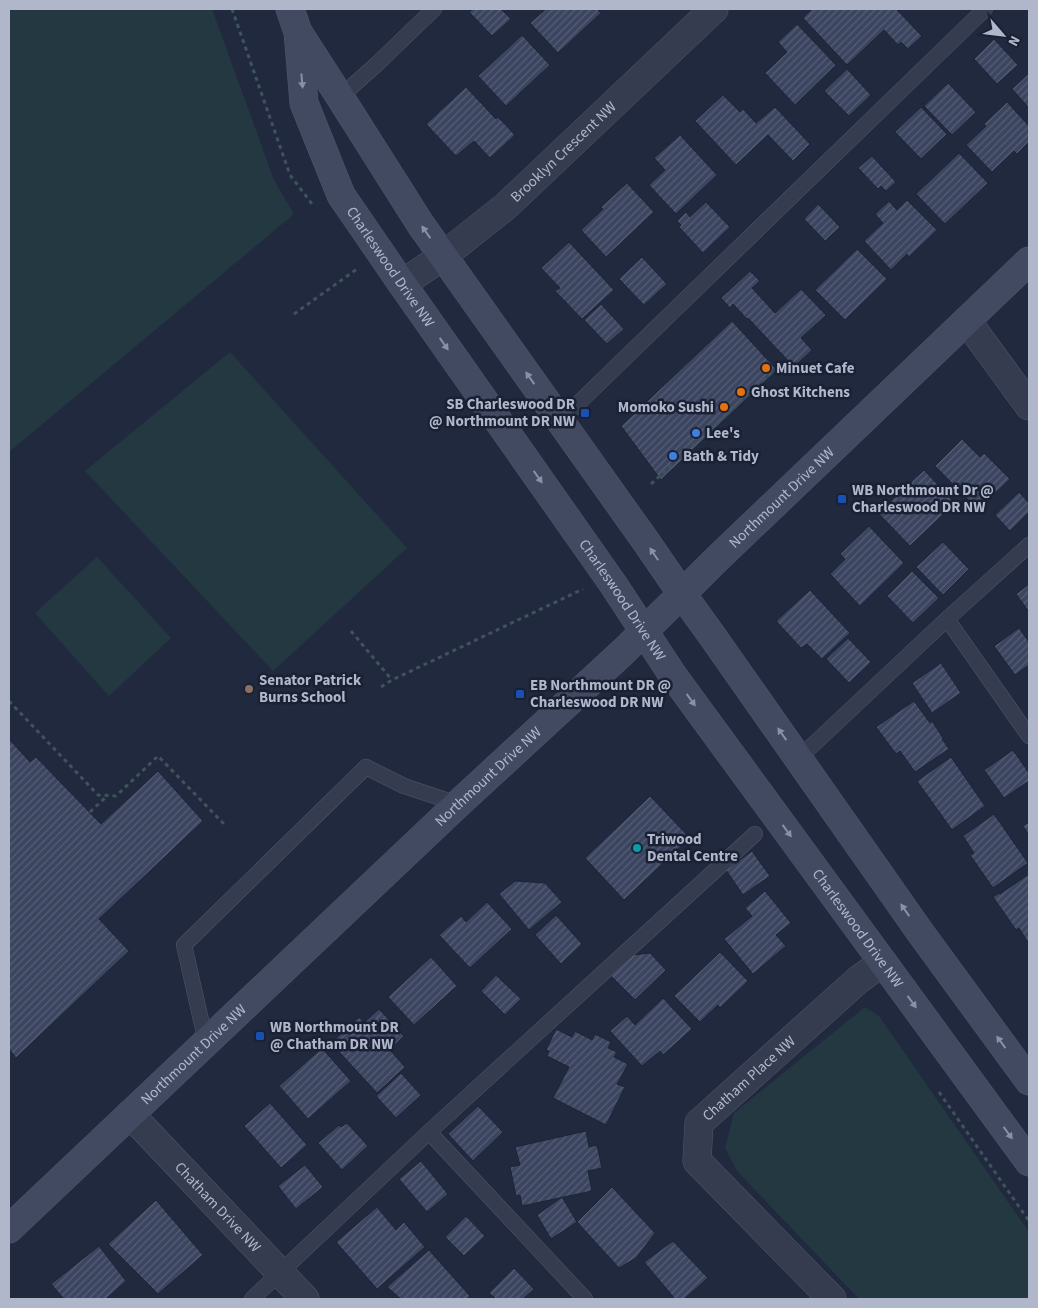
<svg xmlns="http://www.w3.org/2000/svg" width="1038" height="1308" font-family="'Source Sans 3',sans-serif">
  <defs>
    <pattern id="building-hatch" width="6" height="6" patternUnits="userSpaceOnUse" patternTransform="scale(1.25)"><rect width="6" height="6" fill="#3c4560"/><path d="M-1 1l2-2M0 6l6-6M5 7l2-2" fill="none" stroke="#565e75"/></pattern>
  </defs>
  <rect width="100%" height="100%" fill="#21293f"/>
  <!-- green -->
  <g fill="#233840">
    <polygon points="9,9 212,9 274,180 294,214 9,452"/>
    <polygon points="230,352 407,548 273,671 85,471"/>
    <polygon points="97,557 171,638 109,696 35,613"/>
    <polygon points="865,1007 879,1016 1029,1232 1029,1299 859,1299 737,1171 725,1148 734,1113"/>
  </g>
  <!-- building -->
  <g fill="url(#building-hatch)" stroke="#1c2336">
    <polygon points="473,9 501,9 511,19 492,36 469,12"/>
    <polygon points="546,9 597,9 601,13 558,53 530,23"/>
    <polygon points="812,9 896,9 922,36 908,49 901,42 898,45 884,30 847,65 803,18"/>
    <polygon points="797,24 836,65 795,105 765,73 787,52 778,42"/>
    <polygon points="522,35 550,65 506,106 478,76"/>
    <polygon points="994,39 1018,65 997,84 974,59"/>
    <polygon points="847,69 871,95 849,116 824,91"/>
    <polygon points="1029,73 1029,108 1012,89"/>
    <polygon points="948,83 976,112 952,135 924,106"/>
    <polygon points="466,87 496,119 498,117 515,135 490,158 474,141 456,156 426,124"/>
    <polygon points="723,95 740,112 743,109 756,123 775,107 810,144 793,161 768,135 736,165 695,121"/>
    <polygon points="1007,102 1029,126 1029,142 1017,154 1014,151 992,172 966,145 986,126 984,124"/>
    <polygon points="921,107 947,134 921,159 895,132"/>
    <polygon points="680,135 717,175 676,214 649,185 665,170 654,158"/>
    <polygon points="959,153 988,183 945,224 916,194"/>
    <polygon points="872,156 896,182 886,191 881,186 878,189 858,168"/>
    <polygon points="627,183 654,212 606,257 581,230 603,209 601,207"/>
    <polygon points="907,200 937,230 909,257 907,254 891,270 864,241 883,223 875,214 889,201 897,210"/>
    <polygon points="706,202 730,227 703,253 679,227 681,225 677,221 686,212 690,217"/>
    <polygon points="818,204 840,227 825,241 804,219"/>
    <polygon points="569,242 614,290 582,319 555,291 560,288 541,268"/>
    <polygon points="857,249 887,279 845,320 815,290"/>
    <polygon points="642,257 667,284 644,305 619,279"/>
    <polygon points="750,271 760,281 752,288 775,313 801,289 826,315 801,338 812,350 794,367 748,318 747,319 733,304 730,308 721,298"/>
    <polygon points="601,304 624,329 607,344 584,320"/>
    <polygon points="732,321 777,370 661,480 621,426"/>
    <polygon points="962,439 980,457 984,453 1010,479 978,510 935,466"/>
    <polygon points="924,470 955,503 910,546 878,513"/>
    <polygon points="1019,492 1029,503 1029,512 1010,531 995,515"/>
    <polygon points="869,526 904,563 860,606 830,574 845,559 840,554"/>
    <polygon points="943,542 969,569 943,595 916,567"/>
    <polygon points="912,571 939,598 913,623 887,596"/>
    <polygon points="1029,584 1029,612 1016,594"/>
    <polygon points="810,590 850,633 822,659 807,644 801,648 776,621"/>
    <polygon points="1019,628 1029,642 1029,665 1015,675 994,646"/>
    <polygon points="848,638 871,662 849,683 826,659"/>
    <polygon points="941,663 961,693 932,713 912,683"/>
    <polygon points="914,701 930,723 932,721 943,738 942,739 949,749 915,772 900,751 896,754 876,727"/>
    <polygon points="9,739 30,762 36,757 101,824 158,771 203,821 99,919 129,951 16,1058 9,1049"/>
    <polygon points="1013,750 1029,773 1029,781 1004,798 984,770"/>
    <polygon points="951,757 985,806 952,830 917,781"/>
    <polygon points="650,796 690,838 624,900 585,858"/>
    <polygon points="994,814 1028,863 993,888 970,855 974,853 963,836"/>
    <polygon points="1029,822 1029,835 1023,826"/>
    <polygon points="752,851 770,876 743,895 726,870"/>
    <polygon points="1029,874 1029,944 1019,928 1016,930 993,897 999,893 1000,894"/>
    <polygon points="515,881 545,883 562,902 529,930 499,894"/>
    <polygon points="765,891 791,923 776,935 786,946 753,974 724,939 752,916 745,908"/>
    <polygon points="487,902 512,929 470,968 439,935 461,916 466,922"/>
    <polygon points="556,915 582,944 561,964 535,935"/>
    <polygon points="720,952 748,981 720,1008 718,1005 700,1022 674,996"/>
    <polygon points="650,953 666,970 635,1000 611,976 632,955"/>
    <polygon points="431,957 457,986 414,1025 388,997"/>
    <polygon points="496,975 521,999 505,1015 481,991"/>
    <polygon points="663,998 692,1029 663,1055 660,1051 642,1066 610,1031 627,1016 635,1025"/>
    <polygon points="379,1009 404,1036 390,1050 405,1067 377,1093 331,1043 359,1017 364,1023"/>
    <polygon points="556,1029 572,1037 575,1031 592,1040 595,1034 611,1042 608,1048 617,1052 614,1057 628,1064 617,1084 625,1087 606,1125 553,1098 569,1067 547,1056 549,1051 546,1050"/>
    <polygon points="322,1048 351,1081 308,1119 279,1086"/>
    <polygon points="401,1073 421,1095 396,1118 376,1096"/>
    <polygon points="270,1103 307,1145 281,1168 244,1126"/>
    <polygon points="478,1106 503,1132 473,1161 448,1134"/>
    <polygon points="347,1123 368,1146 342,1170 318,1143 339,1125 341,1127"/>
    <polygon points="586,1131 589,1147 597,1145 602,1168 588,1171 592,1191 522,1206 520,1195 516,1196 510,1167 520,1165 515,1147"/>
    <polygon points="421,1161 448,1194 427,1212 399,1179"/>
    <polygon points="305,1165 323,1187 296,1209 278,1186"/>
    <polygon points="612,1187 655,1233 636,1258 619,1268 577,1222"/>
    <polygon points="562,1197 577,1222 551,1239 537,1215"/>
    <polygon points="156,1200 203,1255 158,1294 108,1244"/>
    <polygon points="377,1207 396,1230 404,1222 425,1247 377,1289 336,1242"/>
    <polygon points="466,1216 485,1236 464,1256 445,1237"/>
    <polygon points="673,1241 708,1278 684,1299 675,1299 644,1262"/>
    <polygon points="99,1246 126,1281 106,1299 64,1299 51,1284"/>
    <polygon points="429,1250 470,1296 467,1299 401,1299 387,1287"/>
    <polygon points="514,1268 534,1289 523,1299 496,1299 489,1293"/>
  </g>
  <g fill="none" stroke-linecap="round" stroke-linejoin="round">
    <defs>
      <g id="lane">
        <polyline points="340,97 377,64 434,9"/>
        <polyline points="560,421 985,9"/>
        <polyline points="947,619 1029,736"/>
        <polyline points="799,758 947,619 1029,545"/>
        <polyline points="206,1042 184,945 366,767 404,786 458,804"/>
        <polyline points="429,1132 585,1299"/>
        <polyline points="252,1299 429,1132 755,834"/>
      </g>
      <g id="street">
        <path id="s1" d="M402,284L443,256L506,206L714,9"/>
        <polyline points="967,321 1029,406"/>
        <path id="s2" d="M130,1114L305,1299"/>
        <path id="s3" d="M832,1299L697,1161L699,1123L858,980L883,962"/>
      </g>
      <g id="secondary">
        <path id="s4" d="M290,9L298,32L304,103L341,195L402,284L613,584L672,674L1029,1162"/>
        <polyline points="300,35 340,97 421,225 647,543 682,594 713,637 920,932 1029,1081"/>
        <path id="s5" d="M9,1229L458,804L624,651L718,558L1029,261"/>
      </g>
    </defs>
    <!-- lane casing -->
    <use href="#lane" stroke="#50576a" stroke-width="16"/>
    <!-- street casing -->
    <use href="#street" stroke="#50576a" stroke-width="29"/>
    <!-- secondary casing -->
    <use href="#secondary" stroke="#50576a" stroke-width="29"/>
    <!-- path -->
    <g stroke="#3e545a" stroke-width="3" stroke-dasharray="4 4" stroke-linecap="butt">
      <polyline points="232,9 290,175 312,204"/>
      <polyline points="294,314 357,269"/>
      <polyline points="651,484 773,371"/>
      <polyline points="351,631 392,680"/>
      <polyline points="381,687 392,680 583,589"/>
      <polyline points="9,701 98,795 116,796 158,756 224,824"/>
      <polyline points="90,812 107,796"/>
      <polyline points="939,1092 1029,1221"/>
    </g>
    <!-- lane -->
    <use href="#lane" stroke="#353c4f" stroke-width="15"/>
    <!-- street -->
    <use href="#street" stroke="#353c4f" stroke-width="28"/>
    <!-- secondary -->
    <use href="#secondary" stroke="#424a62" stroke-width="28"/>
  </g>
  <!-- one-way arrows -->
  <defs><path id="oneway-solid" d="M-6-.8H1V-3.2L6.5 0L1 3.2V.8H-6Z" transform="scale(1.25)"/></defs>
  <g fill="#8a91a6">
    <use href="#oneway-solid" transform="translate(302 81) rotate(85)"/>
    <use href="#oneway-solid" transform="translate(426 232) rotate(-125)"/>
    <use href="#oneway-solid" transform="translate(444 344) rotate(55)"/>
    <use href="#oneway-solid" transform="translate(530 378) rotate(-125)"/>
    <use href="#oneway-solid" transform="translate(538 477) rotate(55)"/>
    <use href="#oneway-solid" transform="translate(654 554) rotate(-124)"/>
    <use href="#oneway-solid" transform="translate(691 700) rotate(54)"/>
    <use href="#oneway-solid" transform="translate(782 734) rotate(-125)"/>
    <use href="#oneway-solid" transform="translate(787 831) rotate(54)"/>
    <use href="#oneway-solid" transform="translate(905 910) rotate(-125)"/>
    <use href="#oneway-solid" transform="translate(912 1002) rotate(54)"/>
    <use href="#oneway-solid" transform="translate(1001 1042) rotate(-126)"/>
    <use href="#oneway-solid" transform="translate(1008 1133) rotate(54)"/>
  </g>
  <!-- markers -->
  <g fill="#e8710a" stroke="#1a2134" stroke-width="2">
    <circle cx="766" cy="368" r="5"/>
    <circle cx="741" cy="392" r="5"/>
    <circle cx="724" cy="407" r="5"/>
  </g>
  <g fill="#1a4fb4" stroke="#1a2134" stroke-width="2">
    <rect x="580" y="408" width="10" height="10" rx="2.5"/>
    <rect x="837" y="494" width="10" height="10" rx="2.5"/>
    <rect x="515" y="689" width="10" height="10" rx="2.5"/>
    <rect x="255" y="1031" width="10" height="10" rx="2.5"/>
  </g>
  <g fill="#3f7fe0" stroke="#1a2134" stroke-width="2">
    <circle cx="696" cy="433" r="5"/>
    <circle cx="673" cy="456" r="5"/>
  </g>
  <circle fill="#8d6e63" stroke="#1a2134" stroke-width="2" cx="249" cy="689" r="5"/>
  <circle fill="#0f9aa8" stroke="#1a2134" stroke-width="2" cx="637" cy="848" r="5"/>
  <g text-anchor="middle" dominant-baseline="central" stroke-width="5" stroke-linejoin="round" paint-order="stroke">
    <!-- street labels -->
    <g font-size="15" fill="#b1b7ca" stroke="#1a2134">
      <text stroke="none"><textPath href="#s1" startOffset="209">Brooklyn Crescent NW</textPath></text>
      <text stroke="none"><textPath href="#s4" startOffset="282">Charleswood Drive NW</textPath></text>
      <text stroke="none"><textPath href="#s5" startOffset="1064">Northmount Drive NW</textPath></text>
      <text stroke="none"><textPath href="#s4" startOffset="688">Charleswood Drive NW</textPath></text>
      <text stroke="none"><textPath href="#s5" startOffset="659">Northmount Drive NW</textPath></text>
      <text stroke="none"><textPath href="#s4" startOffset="1092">Charleswood Drive NW</textPath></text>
      <text stroke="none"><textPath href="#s5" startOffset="254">Northmount Drive NW</textPath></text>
      <text stroke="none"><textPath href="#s3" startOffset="298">Chatham Place NW</textPath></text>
      <text stroke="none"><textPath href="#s2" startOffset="128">Chatham Drive NW</textPath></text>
    </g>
    <!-- poi labels -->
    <g font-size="15" font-weight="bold" fill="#b1b7ca" stroke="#1a2134" text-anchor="start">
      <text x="776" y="368">Minuet Cafe</text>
      <text x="751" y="392">Ghost Kitchens</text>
      <text x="575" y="404" text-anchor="end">SB Charleswood DR<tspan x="575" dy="17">@ Northmount DR NW</tspan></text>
      <text x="714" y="407" text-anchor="end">Momoko Sushi</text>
      <text x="706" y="433">Lee's</text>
      <text x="683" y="456">Bath &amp; Tidy</text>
      <text x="852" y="490">WB Northmount Dr @<tspan x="852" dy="17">Charleswood DR NW</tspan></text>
      <text x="259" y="680">Senator Patrick<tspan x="259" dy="17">Burns School</tspan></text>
      <text x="530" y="685">EB Northmount DR @<tspan x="530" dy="17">Charleswood DR NW</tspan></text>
      <text x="647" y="839">Triwood<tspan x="647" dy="17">Dental Centre</tspan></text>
      <text x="270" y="1027">WB Northmount DR<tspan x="270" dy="17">@ Chatham DR NW</tspan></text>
    </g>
  </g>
  <!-- border -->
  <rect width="1038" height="1308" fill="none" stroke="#b1b7ca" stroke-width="20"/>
  <!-- north arrow -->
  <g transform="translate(1003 35) rotate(118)" stroke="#1a2134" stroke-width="4" paint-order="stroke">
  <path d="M0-4L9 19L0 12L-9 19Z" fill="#b1b7ca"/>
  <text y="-8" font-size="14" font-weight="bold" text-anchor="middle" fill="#b1b7ca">N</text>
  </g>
</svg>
